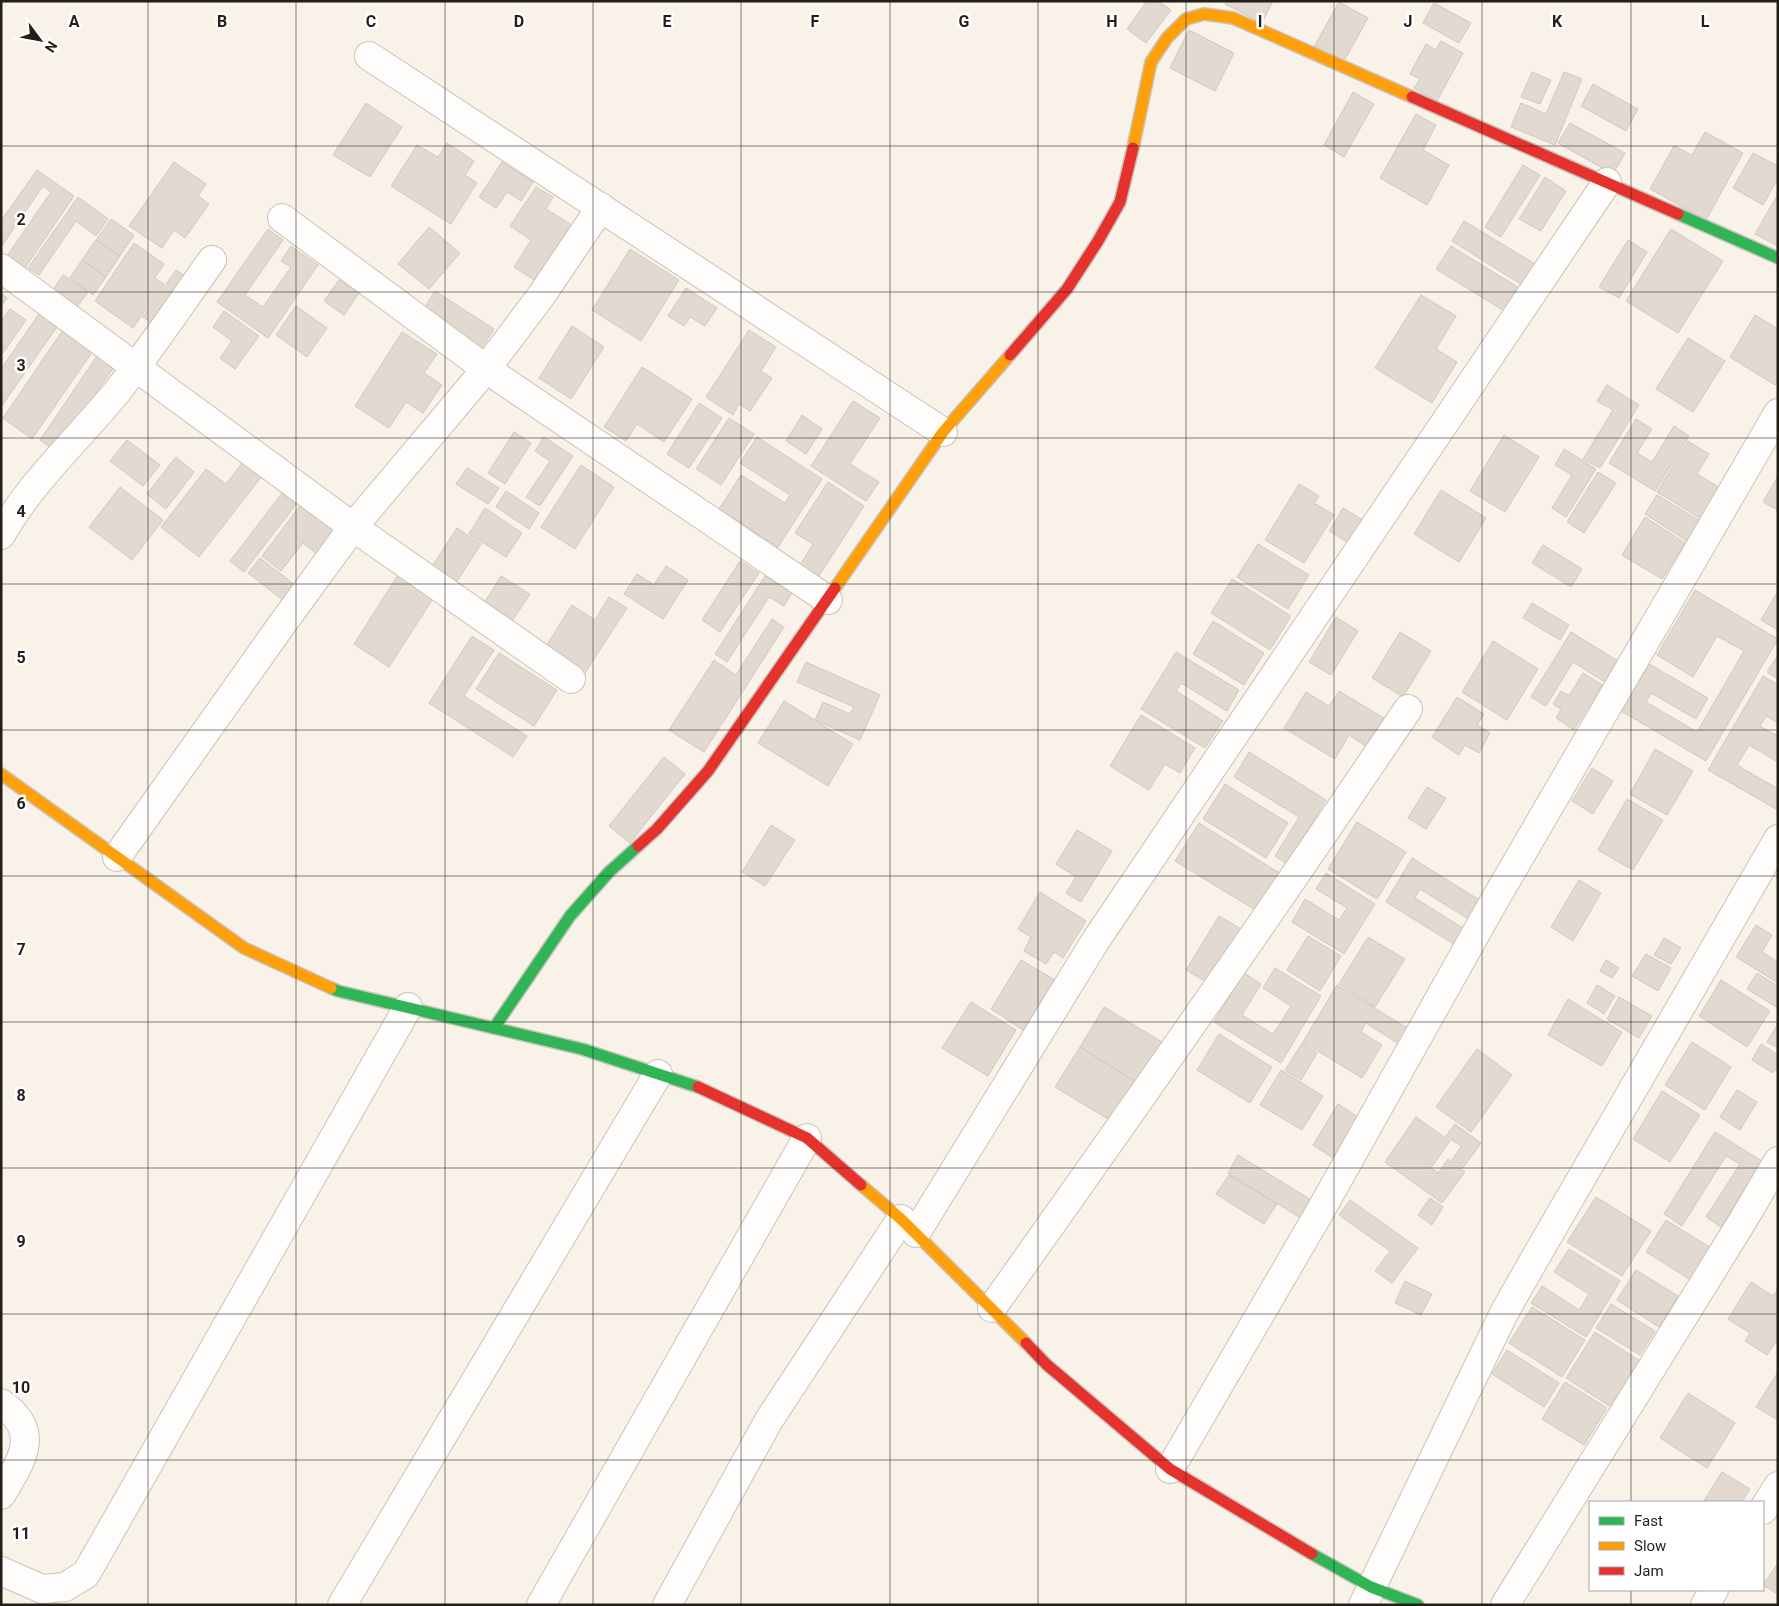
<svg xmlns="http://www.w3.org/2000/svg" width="1779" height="1606" font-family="Roboto,sans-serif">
  <rect width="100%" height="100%" fill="#f8f2e9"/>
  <!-- building -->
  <g fill="#e2d9d1" stroke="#cfc9c2">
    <polygon points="1147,1 1158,1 1171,10 1146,43 1127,29"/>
    <polygon points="1226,1 1273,1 1262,23 1225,4"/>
    <polygon points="1339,2 1368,18 1343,63 1314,47"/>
    <polygon points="1434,3 1471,23 1459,43 1423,23"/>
    <polygon points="1189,30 1234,53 1215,91 1170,68"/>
    <polygon points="1441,41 1463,53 1437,101 1414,88 1420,79 1410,74 1426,44 1436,50"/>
    <polygon points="1532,72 1551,80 1540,104 1521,97"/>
    <polygon points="1564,72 1582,79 1555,145 1511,127 1521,103 1546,114"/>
    <polygon points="1593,84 1638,109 1626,131 1581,106"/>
    <polygon points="1353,92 1374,104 1344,157 1324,145"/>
    <polygon points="366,103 402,127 370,177 333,155"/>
    <polygon points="1416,114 1436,125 1423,150 1449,165 1427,205 1380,178"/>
    <polygon points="1570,123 1625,153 1613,174 1558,143"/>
    <polygon points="1705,132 1743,153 1706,220 1650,189 1674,146 1692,155"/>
    <polygon points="447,143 474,161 465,175 477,183 451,224 391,186 417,145 438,157"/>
    <polygon points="1753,153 1778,166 1778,178 1763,205 1733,188"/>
    <polygon points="174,162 206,184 198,196 209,204 185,238 174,230 162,248 129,226"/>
    <polygon points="502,162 533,182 521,201 507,192 496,208 479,197"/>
    <polygon points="1523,165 1540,175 1501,237 1485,227"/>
    <polygon points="37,170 74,196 25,268 7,256 51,192 43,186 1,247 1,221"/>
    <polygon points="1545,177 1566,191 1541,231 1519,219"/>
    <polygon points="536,187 553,197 546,209 575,227 539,283 514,267 531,240 510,226"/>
    <polygon points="1778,194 1778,246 1755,234"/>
    <polygon points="78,197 108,219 96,236 76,221 39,275 28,268"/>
    <polygon points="111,219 134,235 120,256 96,240"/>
    <polygon points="1464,221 1535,264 1522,285 1452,241"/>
    <polygon points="429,227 460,253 429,289 398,264"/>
    <polygon points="268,229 283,240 245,295 263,307 291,267 281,261 291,246 318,265 268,338 217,302"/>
    <polygon points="1671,229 1723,261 1678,333 1626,301"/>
    <polygon points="96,240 120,256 106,277 82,260"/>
    <polygon points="1628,240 1647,252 1619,298 1599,287"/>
    <polygon points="134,243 164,264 155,278 164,284 133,328 95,301"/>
    <polygon points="1451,246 1521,289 1506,312 1436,269"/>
    <polygon points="630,249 679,280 641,341 592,310"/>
    <polygon points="82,260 106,277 93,295 70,278"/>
    <polygon points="176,270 188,278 155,325 143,317"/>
    <polygon points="63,275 88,292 77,307 53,290"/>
    <polygon points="339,280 359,293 344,315 324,301"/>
    <polygon points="686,288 717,308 705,326 690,317 684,326 668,316"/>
    <polygon points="435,291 494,329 482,348 423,310"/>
    <polygon points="1,293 7,298 1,307"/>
    <polygon points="1421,295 1456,316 1436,349 1457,362 1432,403 1375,368"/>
    <polygon points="296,306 327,328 307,357 276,335"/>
    <polygon points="10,309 26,320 1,356 1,321"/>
    <polygon points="41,311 59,324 1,407 1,369"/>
    <polygon points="224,311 259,336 235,369 220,358 232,341 213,327"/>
    <polygon points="1755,315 1778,329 1778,382 1775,385 1730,357"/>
    <polygon points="572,326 604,347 571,399 539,378"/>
    <polygon points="63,330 93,351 32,439 3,418"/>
    <polygon points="749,330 776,347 761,371 772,378 750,411 739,404 733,415 706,397"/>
    <polygon points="402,332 437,354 424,373 442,385 423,413 406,402 389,428 355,406"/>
    <polygon points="1688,338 1725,361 1693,412 1656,389"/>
    <polygon points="97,356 114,367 56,451 40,440"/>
    <polygon points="642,367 692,399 664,442 637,424 626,441 604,427"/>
    <polygon points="1607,385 1639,405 1600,468 1583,459 1613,410 1597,401"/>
    <polygon points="853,401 880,418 850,464 879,482 866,501 811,466"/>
    <polygon points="699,403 722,418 689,468 667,454"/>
    <polygon points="802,415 822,429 806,454 786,441"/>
    <polygon points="729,418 754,434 721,485 696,469"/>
    <polygon points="1636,419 1652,429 1637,453 1652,462 1674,426 1689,436 1655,491 1609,463"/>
    <polygon points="514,432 531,443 505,484 488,473"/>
    <polygon points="1504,435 1539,457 1505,512 1470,491"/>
    <polygon points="544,437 573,456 540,506 526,497 550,461 535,451"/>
    <polygon points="757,437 822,479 778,547 719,509 741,475 785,503 790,495 740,463"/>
    <polygon points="127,440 160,465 143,486 110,461"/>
    <polygon points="1688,441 1709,454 1697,474 1720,488 1701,519 1657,492"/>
    <polygon points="1564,449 1596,469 1566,517 1552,508 1572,475 1555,465"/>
    <polygon points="176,457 194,472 166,509 147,494"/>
    <polygon points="243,462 262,476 199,557 161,527 206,469 226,484"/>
    <polygon points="581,465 614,487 575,549 541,527"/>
    <polygon points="467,468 499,488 488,504 456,484"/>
    <polygon points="1598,472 1616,483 1584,533 1567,522"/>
    <polygon points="1778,476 1778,510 1763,502"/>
    <polygon points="828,482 864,506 819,576 800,565 813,544 795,533"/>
    <polygon points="1299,484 1319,496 1314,503 1334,515 1304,563 1265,540"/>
    <polygon points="120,487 163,520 132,560 89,527"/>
    <polygon points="1441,490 1486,518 1459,562 1414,534"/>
    <polygon points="506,491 539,513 529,529 496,507"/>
    <polygon points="283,492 297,503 244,572 230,561"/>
    <polygon points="1657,495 1700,521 1687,541 1645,514"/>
    <polygon points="302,503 342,534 322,558 303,543 281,571 262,556"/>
    <polygon points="485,508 522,533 506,557 469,534"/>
    <polygon points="1343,508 1366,522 1352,545 1329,531"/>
    <polygon points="1645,517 1685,543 1662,579 1622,555"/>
    <polygon points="457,528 481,544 454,586 429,571"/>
    <polygon points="1258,544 1309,575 1288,609 1237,577"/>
    <polygon points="1543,545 1582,569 1571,587 1532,563"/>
    <polygon points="260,558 299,588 288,604 248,573"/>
    <polygon points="740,561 759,573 720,632 702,620"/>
    <polygon points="666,566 688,580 663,619 624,594 637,574 654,585"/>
    <polygon points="398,575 434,597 389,667 354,644"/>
    <polygon points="501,576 530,594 507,629 479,611"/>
    <polygon points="765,576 792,593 784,606 769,597 727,662 715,654"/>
    <polygon points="1232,579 1291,616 1270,650 1211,613"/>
    <polygon points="1695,590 1778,639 1706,761 1621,711 1649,664 1708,698 1696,719 1651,693 1646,702 1697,732 1744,651 1717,636 1693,677 1657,655"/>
    <polygon points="1778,591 1778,630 1761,620"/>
    <polygon points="609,597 627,608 583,676 543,651 572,605 595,620"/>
    <polygon points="1532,603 1569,625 1560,640 1523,618"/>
    <polygon points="1336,617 1358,631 1331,675 1309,662"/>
    <polygon points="772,619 784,627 704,752 669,730 714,660 736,675"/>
    <polygon points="1213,621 1264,653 1244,685 1193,654"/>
    <polygon points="1400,632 1431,651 1403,697 1372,678"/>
    <polygon points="1571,632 1618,661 1605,682 1573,662 1546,706 1531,697"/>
    <polygon points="472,636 494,650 464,696 527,736 513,757 429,703"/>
    <polygon points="1493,641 1538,669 1507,720 1462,692"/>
    <polygon points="1176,652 1239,690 1227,711 1181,683 1176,691 1223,721 1205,748 1141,709"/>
    <polygon points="499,653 557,690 534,726 476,689"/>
    <polygon points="1778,655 1778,679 1767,672"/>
    <polygon points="806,662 880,695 860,740 815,720 823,702 850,714 854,707 797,682"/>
    <polygon points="1583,673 1602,685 1574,730 1556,718 1561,709 1553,704 1561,691 1569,696"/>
    <polygon points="1763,676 1778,685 1778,723 1766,716 1760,726 1778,736 1778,762 1749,745 1737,765 1778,789 1778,810 1708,770"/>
    <polygon points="1339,691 1384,718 1366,746 1349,735 1335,759 1284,728 1306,692 1329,706"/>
    <polygon points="1457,697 1484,714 1477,725 1490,733 1479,753 1465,745 1459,755 1432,737"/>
    <polygon points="784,701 853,744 828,786 758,743"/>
    <polygon points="1141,715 1195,748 1180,773 1165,764 1149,790 1110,766"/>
    <polygon points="1655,749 1693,771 1667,815 1630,794"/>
    <polygon points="1249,752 1326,800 1287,864 1275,856 1299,817 1234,777"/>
    <polygon points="664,757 685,774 630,843 609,826"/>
    <polygon points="1592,768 1613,781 1593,814 1572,801"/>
    <polygon points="1225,784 1288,823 1266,858 1203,819"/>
    <polygon points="1427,787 1446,798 1426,829 1408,818"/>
    <polygon points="1627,799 1663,820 1633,870 1598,850"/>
    <polygon points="1357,822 1406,852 1377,899 1328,869"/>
    <polygon points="1199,823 1281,874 1257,911 1175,861"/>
    <polygon points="771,825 795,840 765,886 742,872"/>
    <polygon points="1077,830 1112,851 1081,902 1066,893 1076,877 1056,864"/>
    <polygon points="1412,858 1481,901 1470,920 1420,889 1415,898 1466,930 1457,946 1386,902"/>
    <polygon points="1326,873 1375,904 1344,954 1292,922 1305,899 1339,920 1347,908 1316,889"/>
    <polygon points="1579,880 1601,893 1573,941 1551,927"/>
    <polygon points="1040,892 1086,921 1063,958 1054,952 1046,964 1024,951 1031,937 1018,929"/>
    <polygon points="1219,916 1241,929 1208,983 1186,970"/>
    <polygon points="1756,925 1772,935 1762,952 1778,962 1778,983 1736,957"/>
    <polygon points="1308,936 1341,956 1320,991 1287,970"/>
    <polygon points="1368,937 1405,959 1375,1007 1339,984"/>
    <polygon points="1664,938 1681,948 1671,964 1654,955"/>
    <polygon points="1646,954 1671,968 1658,991 1632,976"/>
    <polygon points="1021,960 1055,980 1023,1030 991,1009"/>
    <polygon points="1606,960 1619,968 1612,978 1600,971"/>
    <polygon points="1275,968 1321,996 1281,1063 1214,1022 1244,973 1261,984 1242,1015 1273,1034 1291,1006 1263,988"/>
    <polygon points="1757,973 1778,986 1778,1004 1776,1007 1747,989"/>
    <polygon points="1721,980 1770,1011 1747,1047 1699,1016"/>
    <polygon points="1337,985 1409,1029 1399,1044 1366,1023 1361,1032 1382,1045 1362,1078 1303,1042"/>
    <polygon points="1597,985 1615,996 1604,1014 1587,1003"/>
    <polygon points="1619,997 1652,1016 1639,1038 1607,1019"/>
    <polygon points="1568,999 1622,1032 1602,1066 1548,1035"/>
    <polygon points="971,1002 1016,1030 988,1076 942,1048"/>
    <polygon points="1104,1007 1162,1042 1137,1083 1080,1047"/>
    <polygon points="1778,1024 1778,1048 1767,1042"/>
    <polygon points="1219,1034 1272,1067 1250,1103 1197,1070"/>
    <polygon points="1692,1042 1731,1067 1705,1110 1665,1085"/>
    <polygon points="1302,1043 1317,1053 1301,1080 1285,1070"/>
    <polygon points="1761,1044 1778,1055 1778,1065 1773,1073 1752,1060"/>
    <polygon points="1080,1047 1137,1083 1113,1122 1055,1087"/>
    <polygon points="1477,1049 1512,1075 1471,1132 1436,1107"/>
    <polygon points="1281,1070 1323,1096 1302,1130 1260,1105"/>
    <polygon points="1737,1090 1757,1102 1740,1130 1720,1117"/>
    <polygon points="1662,1091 1700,1115 1670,1162 1633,1139"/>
    <polygon points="1338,1104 1358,1117 1333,1158 1313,1145"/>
    <polygon points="1416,1117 1450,1141 1431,1168 1438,1173 1448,1159 1465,1172 1442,1203 1385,1162"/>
    <polygon points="1455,1124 1481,1143 1463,1168 1452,1160 1461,1146 1446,1136"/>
    <polygon points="1715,1132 1762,1161 1721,1227 1706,1217 1740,1164 1726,1156 1682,1226 1664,1214"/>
    <polygon points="1238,1155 1313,1201 1302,1219 1228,1173"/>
    <polygon points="1229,1175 1277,1204 1264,1224 1216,1194"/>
    <polygon points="1596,1197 1651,1231 1622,1276 1567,1242"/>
    <polygon points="1430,1198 1443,1207 1432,1225 1418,1215"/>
    <polygon points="1350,1200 1418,1248 1392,1283 1375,1271 1390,1251 1339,1215"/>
    <polygon points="1666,1220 1711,1248 1691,1280 1646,1252"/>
    <polygon points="1569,1249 1620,1281 1586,1337 1531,1303 1542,1286 1579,1310 1589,1294 1554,1272"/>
    <polygon points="1636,1270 1678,1296 1659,1327 1617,1300"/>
    <polygon points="1405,1281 1432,1294 1421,1315 1395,1303"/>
    <polygon points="1751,1282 1773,1296 1778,1289 1778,1338 1767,1355 1745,1341 1750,1333 1728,1319"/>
    <polygon points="1611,1304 1655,1331 1640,1355 1596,1328"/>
    <polygon points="1532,1307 1585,1340 1562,1377 1509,1343"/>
    <polygon points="1595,1332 1640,1361 1611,1407 1566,1378"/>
    <polygon points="1507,1350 1559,1383 1544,1407 1492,1374"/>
    <polygon points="1778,1372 1778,1420 1756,1407"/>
    <polygon points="1565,1382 1607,1408 1584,1445 1542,1419"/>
    <polygon points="1688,1393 1735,1423 1707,1468 1660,1438"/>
    <polygon points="1722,1472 1750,1489 1742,1502 1703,1502"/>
    <polygon points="1778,1563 1778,1594 1763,1585"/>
  </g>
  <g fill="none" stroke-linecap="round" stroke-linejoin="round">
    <defs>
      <g id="street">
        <polyline points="369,56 943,432"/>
        <polyline points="282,218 486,369 828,600"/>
        <polyline points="1,268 353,527 571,679"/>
        <path d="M1,535C30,483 78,439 116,393C150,350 180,305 212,260"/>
        <polyline points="117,857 280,627 353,527 486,369 541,296 601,207"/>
        <polyline points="916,1233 1096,940 1607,182"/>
        <path d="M992,1308C1133,1110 1272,911 1408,709"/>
        <path d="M1,1403C43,1432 21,1461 1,1495"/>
        <polyline points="1170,1469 1318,1215 1493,903 1778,413"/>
        <polyline points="1763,1510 1778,1486"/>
        <polyline points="1,1571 42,1589 65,1587 86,1574 408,1007"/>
        <polyline points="342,1605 658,1074"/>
        <polyline points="541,1605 807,1138"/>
        <polyline points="667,1605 769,1420 901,1219"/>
        <polyline points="1363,1605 1504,1313 1534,1260 1778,839"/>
        <polyline points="1505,1605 1742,1222 1778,1161"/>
        <polyline points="1705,1605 1714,1590"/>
      </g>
      <g id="fast">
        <polyline points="1678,214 1778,258"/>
        <polyline points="331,988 338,991 582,1049 698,1087"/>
        <polyline points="494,1028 570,916 609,872 638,846"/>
        <polyline points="1312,1554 1371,1587 1418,1605"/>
      </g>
      <g id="slow">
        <polyline points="1133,148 1151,62 1167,38 1186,19 1204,14 1233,18 1412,97"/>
        <polyline points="835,588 943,432 1010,355"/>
        <polyline points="1,774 244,948 331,988"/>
        <polyline points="861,1185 901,1219 1026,1343"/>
      </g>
      <g id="jam">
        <polyline points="1412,97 1678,214"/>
        <polyline points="1010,355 1067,289 1098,241 1120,202 1133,148"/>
        <polyline points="638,846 657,829 708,771 835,588"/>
        <polyline points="698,1087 807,1138 861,1185"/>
        <polyline points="1026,1343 1046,1364 1170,1469 1312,1554"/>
      </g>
    </defs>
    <!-- street casing -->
    <use href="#street" stroke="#c8c3bb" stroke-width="30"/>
    <!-- fast casing -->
    <use href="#fast" stroke="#c8c3bb" stroke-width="14"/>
    <!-- slow casing -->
    <use href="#slow" stroke="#c8c3bb" stroke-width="14"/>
    <!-- jam casing -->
    <use href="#jam" stroke="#c8c3bb" stroke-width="14"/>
    <!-- street -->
    <use href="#street" stroke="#fefdfc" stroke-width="28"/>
    <!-- fast -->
    <use href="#fast" stroke="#30b455" stroke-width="11"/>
    <!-- slow -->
    <use href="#slow" stroke="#ff9f0a" stroke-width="11"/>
    <!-- jam -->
    <use href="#jam" stroke="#e5322d" stroke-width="11"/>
  </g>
  <!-- grid -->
  <path fill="none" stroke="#231e17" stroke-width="1" stroke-opacity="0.55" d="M148,1V1605M296,1V1605M445,1V1605M593,1V1605M741,1V1605M890,1V1605M1038,1V1605M1186,1V1605M1334,1V1605M1482,1V1605M1631,1V1502M1,146H1778M1,292H1778M1,438H1778M1,584H1778M1,730H1778M1,876H1778M1,1022H1778M1,1168H1778M1,1314H1778M1,1460H1778M1631,1590V1605"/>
  <g font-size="16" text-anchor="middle" font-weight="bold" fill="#231e17" stroke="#fff" stroke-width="5" stroke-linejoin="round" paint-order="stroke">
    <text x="74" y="27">A</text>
    <text x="222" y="27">B</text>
    <text x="371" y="27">C</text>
    <text x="519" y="27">D</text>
    <text x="667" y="27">E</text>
    <text x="815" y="27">F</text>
    <text x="964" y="27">G</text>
    <text x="1112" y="27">H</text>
    <text x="1260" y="27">I</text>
    <text x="1408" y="27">J</text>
    <text x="1557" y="27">K</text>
    <text x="1705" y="27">L</text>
    <text x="21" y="225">2</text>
    <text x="21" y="371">3</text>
    <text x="21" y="517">4</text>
    <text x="21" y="663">5</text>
    <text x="21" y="809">6</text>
    <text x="21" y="955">7</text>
    <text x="21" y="1101">8</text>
    <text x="21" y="1247">9</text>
    <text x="21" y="1393">10</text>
    <text x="21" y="1539">11</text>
  </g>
  <!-- border -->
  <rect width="1779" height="1606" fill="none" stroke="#231e17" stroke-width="5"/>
  <!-- legend -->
  <rect x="1589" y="1501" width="175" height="90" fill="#ffffff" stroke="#a7a5a2"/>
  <rect x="1599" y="1517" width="25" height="8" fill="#30b455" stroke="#a7a5a2"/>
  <text x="1634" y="1526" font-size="15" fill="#231e17">Fast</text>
  <rect x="1599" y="1542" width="25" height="8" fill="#ff9f0a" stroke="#a7a5a2"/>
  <text x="1634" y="1551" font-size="15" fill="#231e17">Slow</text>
  <rect x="1599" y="1567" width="25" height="8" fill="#e5322d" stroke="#a7a5a2"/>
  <text x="1634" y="1576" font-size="15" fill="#231e17">Jam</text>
  <!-- north arrow -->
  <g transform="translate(40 40) rotate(122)" stroke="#ffffff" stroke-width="4" paint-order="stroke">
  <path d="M0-4L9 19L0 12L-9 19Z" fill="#231e17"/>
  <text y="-8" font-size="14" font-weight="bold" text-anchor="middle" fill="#231e17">N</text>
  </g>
</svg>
